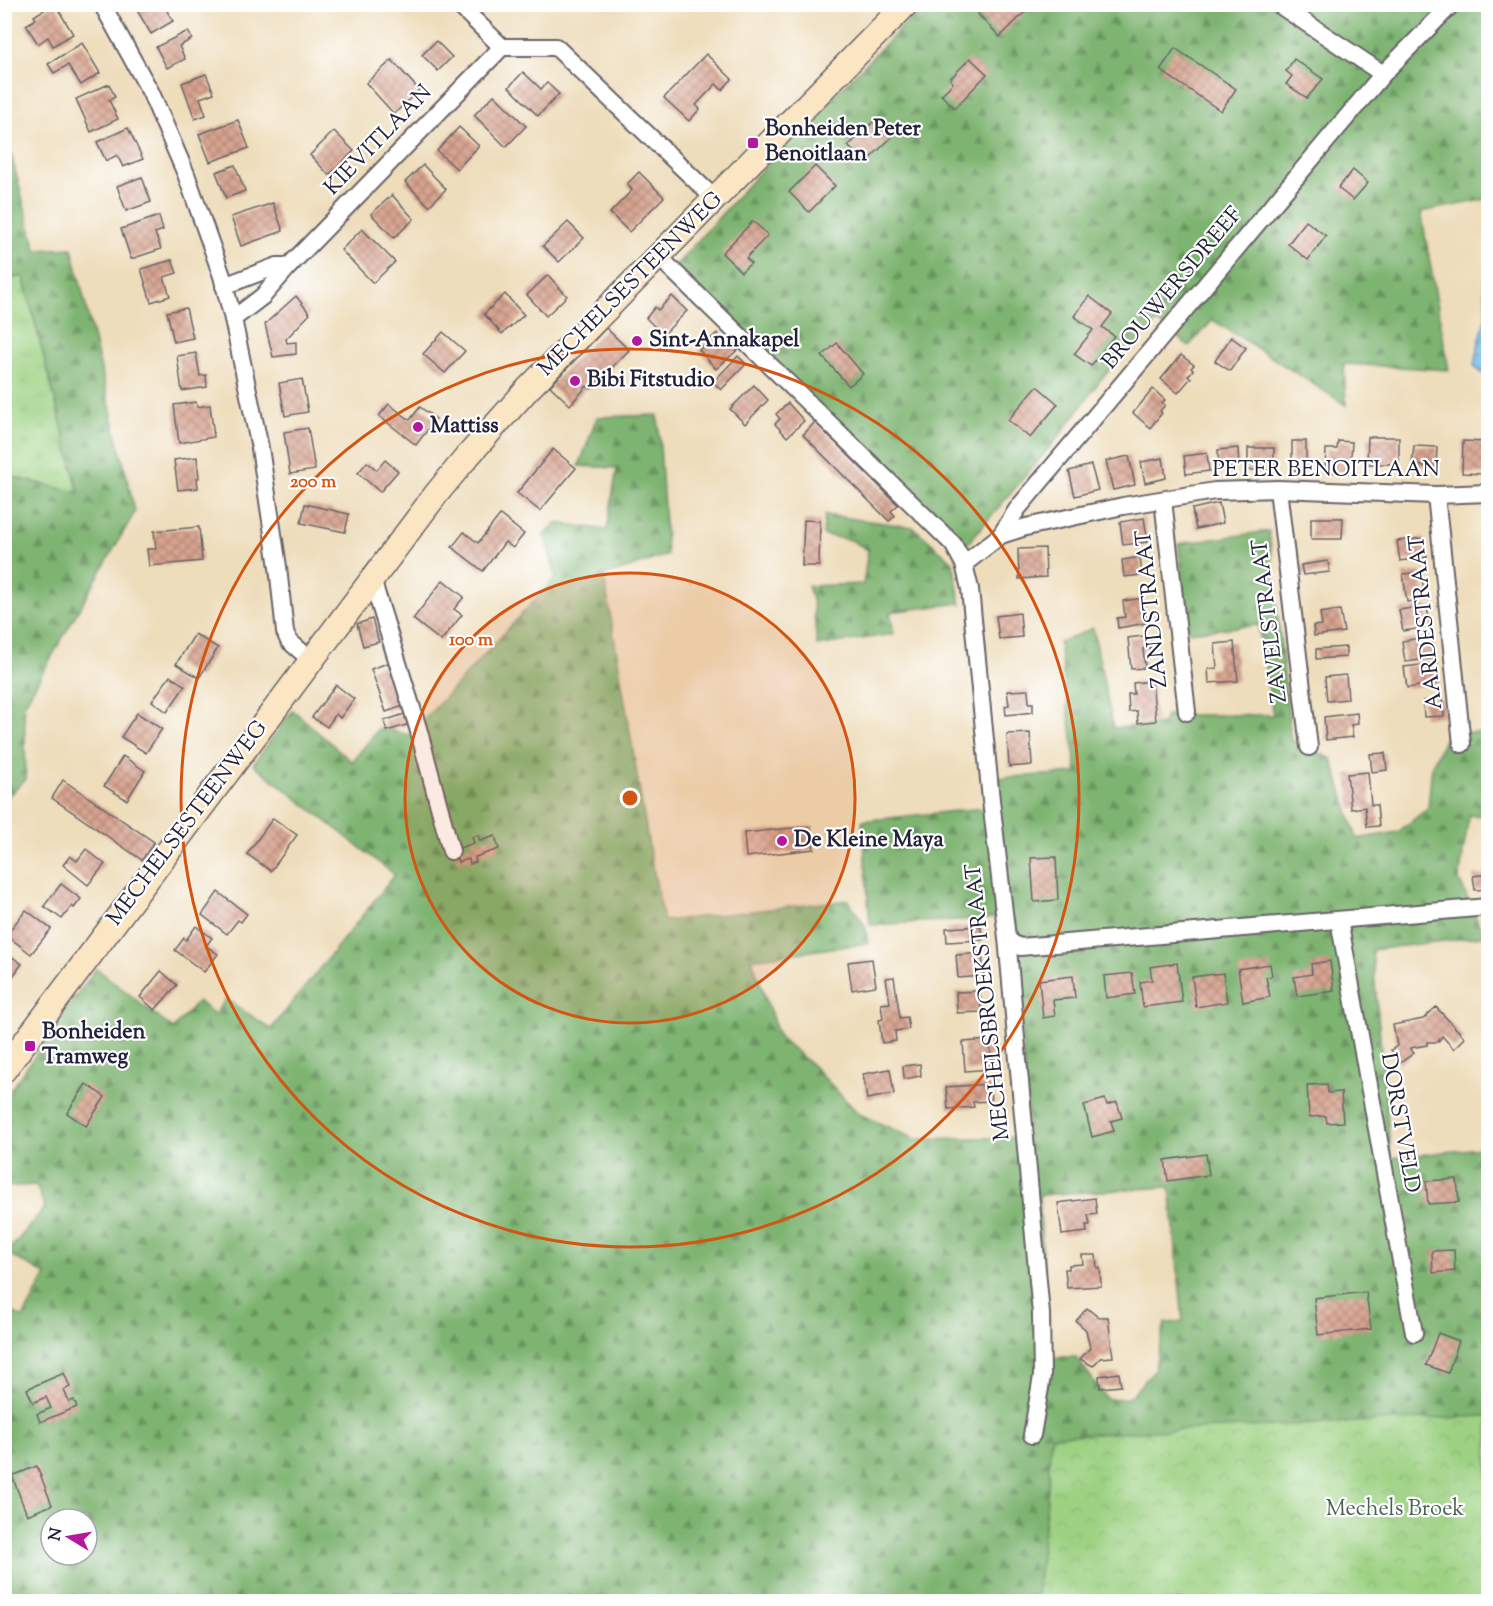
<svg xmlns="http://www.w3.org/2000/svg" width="1493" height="1606" font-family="'Sorts Mill Goudy',serif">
  <defs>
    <pattern id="grass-tufts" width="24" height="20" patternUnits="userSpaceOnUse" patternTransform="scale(1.5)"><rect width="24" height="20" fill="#9dd283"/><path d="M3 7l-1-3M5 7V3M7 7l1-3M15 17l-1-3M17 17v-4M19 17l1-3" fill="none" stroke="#87b472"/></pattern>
    <pattern id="forest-firs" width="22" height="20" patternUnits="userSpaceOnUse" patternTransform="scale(1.5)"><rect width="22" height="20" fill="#7eb471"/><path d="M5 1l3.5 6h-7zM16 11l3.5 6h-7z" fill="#67925e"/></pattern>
    <pattern id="park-crowns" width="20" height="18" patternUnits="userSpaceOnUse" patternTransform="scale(1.5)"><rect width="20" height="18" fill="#9dd283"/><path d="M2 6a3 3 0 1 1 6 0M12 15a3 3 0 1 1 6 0" fill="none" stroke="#87b472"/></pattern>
    <pattern id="water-waves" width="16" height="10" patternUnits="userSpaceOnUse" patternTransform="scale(1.5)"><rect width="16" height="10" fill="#69b5e2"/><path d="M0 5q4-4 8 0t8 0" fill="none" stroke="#5693b8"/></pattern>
    <pattern id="building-cross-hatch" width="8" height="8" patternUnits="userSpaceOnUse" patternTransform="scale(1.5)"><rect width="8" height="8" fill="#d8a490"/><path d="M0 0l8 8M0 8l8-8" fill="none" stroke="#af8577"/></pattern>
  </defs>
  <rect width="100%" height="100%" fill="#fff"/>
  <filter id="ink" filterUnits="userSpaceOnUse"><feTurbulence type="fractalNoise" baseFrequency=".0167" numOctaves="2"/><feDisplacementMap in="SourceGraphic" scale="12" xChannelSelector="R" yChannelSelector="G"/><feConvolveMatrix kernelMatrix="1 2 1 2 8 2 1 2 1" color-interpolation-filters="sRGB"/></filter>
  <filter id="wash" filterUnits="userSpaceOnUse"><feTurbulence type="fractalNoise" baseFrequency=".008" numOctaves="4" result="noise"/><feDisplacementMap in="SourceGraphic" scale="24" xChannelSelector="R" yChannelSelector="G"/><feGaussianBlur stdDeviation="1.35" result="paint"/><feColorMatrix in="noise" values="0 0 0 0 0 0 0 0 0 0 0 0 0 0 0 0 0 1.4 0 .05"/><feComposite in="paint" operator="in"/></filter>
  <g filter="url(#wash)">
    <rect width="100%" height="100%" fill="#edb"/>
    <!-- grass -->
    <polygon fill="url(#grass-tufts)" stroke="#607a5f" stroke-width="1.5" points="23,276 80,494 5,475 4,280"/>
    <!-- forest -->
    <g fill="url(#forest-firs)" stroke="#506b56" stroke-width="1.5" fill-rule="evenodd">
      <polygon points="924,5 1488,5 1488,199 1421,212 1449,370 1344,364 1346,405 1213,320 1189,346 1157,322 1101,379 1061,434 964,548 675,266 774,156"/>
      <polygon points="4,128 36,250 72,248 135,512 24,705 26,779 8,796 4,785 5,475 79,493 23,276 5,280"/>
      <path d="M658,415L667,555L604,576L651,859L664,921L848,900L865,926L868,943L752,959L779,1037L812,1065L859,1114L915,1139L1029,1137L1013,917L870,925L862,821L984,808L996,778L1077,773L1059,643L1093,628L1113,728L1163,724L1166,715H1273L1258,625L1189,632L1178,544L1269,531L1291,740L1332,759L1357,839L1398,832L1428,808L1432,765L1448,732L1488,733V816L1469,815L1459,879L1484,936L1372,950L1391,1158L1488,1147V1416L1413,1420L1487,1601L524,1602L397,1592L393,1593L382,1602L5,1601V1307L23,1318L46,1275L7,1253L45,1207L36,1185L5,1187V1098L96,968L173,1029L198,1001L214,1015L226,999L271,1029L395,875L253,764L293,710L352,762L379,728L410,735L556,577L544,535L556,523L607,530L617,468L579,466L597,417ZM1170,1187L1183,1322L1165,1323L1154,1370L1129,1398L1107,1399L1076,1357H1049L1039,1195ZM51,1519H87V1555H51Z"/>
      <polygon points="825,515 913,527 953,562 961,606 960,603 890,612 894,634 817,646 813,603 808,586 863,584 868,550 851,540 823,535"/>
    </g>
    <!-- park -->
    <polygon fill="url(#park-crowns)" stroke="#607a5f" stroke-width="1.5" points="1488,1416 1488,1601 1036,1601 1048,1491 1051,1436"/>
    <!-- water -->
    <g fill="url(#water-waves)" stroke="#466c8e" stroke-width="1.5">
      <path d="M1488,272V376L1483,374L1474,366C1476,348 1483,332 1486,315C1489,299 1480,289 1486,273Z"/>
      <polygon points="397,1592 524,1601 382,1601 393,1593"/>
    </g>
    <g id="blocks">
      <!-- building -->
      <g fill="url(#building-cross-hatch)">
        <polygon points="53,4 55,4 73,34 53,46 48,37 38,44 26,25 36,19 34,16"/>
        <polygon points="135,4 163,4 173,21 151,34 134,5"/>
        <polygon points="987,4 1022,4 1027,10 1000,37 978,14"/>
        <polygon points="188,31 192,39 179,46 185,59 167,68 156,47"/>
        <polygon points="436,41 452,57 438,71 422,55"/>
        <polygon points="82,43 100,73 81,85 68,65 54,73 48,64"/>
        <polygon points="1175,48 1236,89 1221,111 1160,70"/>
        <polygon points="706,54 732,79 722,90 716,84 696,105 700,109 689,121 664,98"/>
        <polygon points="970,58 987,74 955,108 941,95 953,83 950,79"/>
        <polygon points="1294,59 1323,79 1307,98 1286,84 1292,76 1286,71"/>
        <polygon points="392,60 419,90 394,114 366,83"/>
        <polygon points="523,72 541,89 547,83 559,94 538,116 509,87"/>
        <polygon points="206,74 214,93 200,98 206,115 195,119 182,83"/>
        <polygon points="109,84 115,97 109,100 118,119 91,132 76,99"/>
        <polygon points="494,95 526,126 506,147 474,115"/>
        <polygon points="238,120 249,148 210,162 199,134"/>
        <polygon points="875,120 892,137 865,163 848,146"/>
        <polygon points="459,127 479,146 457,169 437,151"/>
        <polygon points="128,128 143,159 123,167 117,155 106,161 97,142"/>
        <polygon points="334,131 354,151 329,175 310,155"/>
        <polygon points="235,165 245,191 226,198 216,172"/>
        <polygon points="423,165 446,189 429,206 405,182"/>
        <polygon points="815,166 835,186 809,212 789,192"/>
        <polygon points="1353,170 1368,183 1353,200 1338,188"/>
        <polygon points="639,172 664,197 629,232 610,213 632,190 627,184"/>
        <polygon points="142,177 151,202 126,211 117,186"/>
        <polygon points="392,195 414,219 394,238 371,214"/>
        <polygon points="273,203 283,231 241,246 231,217"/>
        <polygon points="159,216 163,230 155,233 161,249 131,259 121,229"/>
        <polygon points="753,221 768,235 746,258 751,263 741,272 722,253"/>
        <polygon points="1306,221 1326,236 1308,260 1288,244"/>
        <polygon points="568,222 584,238 559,262 543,246"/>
        <polygon points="362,229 395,262 373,283 341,250"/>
        <polygon points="172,260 177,273 164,277 170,296 151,302 141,269"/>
        <polygon points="548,275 567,296 546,316 527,295"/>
        <polygon points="505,294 524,315 502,334 484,314"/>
        <polygon points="296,296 310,314 286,339 287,343 296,342 296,354 273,357 265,324"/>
        <polygon points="672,296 687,311 663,335 646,318 655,307 658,310"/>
        <polygon points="1089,296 1112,314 1102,327 1114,336 1091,366 1074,354 1093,330 1074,316"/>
        <polygon points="186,308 193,338 174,342 167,312"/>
        <polygon points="606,328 629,350 591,389 587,386 570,405 550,386"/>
        <polygon points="443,332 465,351 445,373 423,354"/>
        <polygon points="717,333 726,343 733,337 741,347 716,369 699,350"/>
        <polygon points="1231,337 1246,348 1230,371 1215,361"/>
        <circle cx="638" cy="341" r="3.5"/>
        <polygon points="837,343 863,374 849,386 822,356"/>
        <polygon points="196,353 200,376 206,375 207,387 182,391 177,356"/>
        <polygon points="1181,355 1194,365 1191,368 1193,370 1188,376 1191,378 1178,393 1161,379"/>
        <polygon points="738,356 746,364 721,390 713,382"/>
        <polygon points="302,379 308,412 285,416 279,383"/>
        <polygon points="754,385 768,400 745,424 730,409"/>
        <polygon points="1037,386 1058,404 1030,438 1008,420"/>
        <polygon points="1153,389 1165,400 1162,403 1165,405 1160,411 1162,413 1150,428 1133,413"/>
        <polygon points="196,402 197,407 210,405 214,437 179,443 174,405"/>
        <polygon points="788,403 804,421 787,437 775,424 780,419 776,414"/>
        <polygon points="389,404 410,420 420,407 436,419 416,445 379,416"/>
        <polygon points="815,422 898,505 891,511 895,516 889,521 803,435"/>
        <polygon points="308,428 315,470 290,474 284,432"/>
        <polygon points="1368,437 1399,437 1399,464 1367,464"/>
        <rect x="1292" y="441" width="14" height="29"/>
        <polygon points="1338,441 1352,442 1350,473 1325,472 1326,449 1337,449"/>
        <polygon points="1463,441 1487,442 1486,474 1462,473"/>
        <polygon points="1414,446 1437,447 1436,467 1412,465"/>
        <polygon points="1238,448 1239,467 1219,469 1218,450"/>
        <rect x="1248" y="448" width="26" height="22"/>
        <polygon points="553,449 576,468 540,511 517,493"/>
        <polygon points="1207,453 1209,471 1186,474 1184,456"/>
        <polygon points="1129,456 1135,485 1113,490 1106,461"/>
        <polygon points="197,457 199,478 197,478 198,488 178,490 174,460"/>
        <polygon points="1163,458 1166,478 1145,483 1141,462"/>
        <polygon points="385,460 398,471 380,492 358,473 367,462 377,470"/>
        <polygon points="1091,465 1098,490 1075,496 1069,471"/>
        <polygon points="1219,503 1223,523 1196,529 1192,509"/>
        <polygon points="305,504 349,514 345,532 301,523"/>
        <polygon points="500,515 524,534 513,548 505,542 483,571 452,547 464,532 478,543"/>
        <polygon points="1144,518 1148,542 1123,545 1120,522"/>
        <polygon points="1311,518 1343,518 1342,539 1311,539"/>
        <polygon points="804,520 820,521 819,566 802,566"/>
        <polygon points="199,527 202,561 149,566 147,549 156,549 154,531"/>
        <polygon points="1424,538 1427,557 1400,561 1397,541"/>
        <polygon points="1045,548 1046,577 1019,579 1018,549"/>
        <polygon points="1140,557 1142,575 1124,577 1122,560"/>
        <polygon points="1328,561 1330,572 1303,575 1301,565"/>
        <polygon points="1421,572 1425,599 1407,602 1403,574"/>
        <polygon points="443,580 464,597 454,609 462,615 441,641 413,619"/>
        <polygon points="1143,598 1147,623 1118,628 1117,618 1125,617 1123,601"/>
        <polygon points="1427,606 1430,627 1403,631 1399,610"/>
        <polygon points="1340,610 1344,632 1314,636 1313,626 1322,625 1320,613"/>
        <polygon points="1020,613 1022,637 999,639 996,616"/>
        <polygon points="372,619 379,642 363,646 357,624"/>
        <polygon points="195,634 218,648 199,678 176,664"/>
        <polygon points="1150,635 1151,648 1143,649 1145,668 1131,669 1128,638"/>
        <polygon points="1432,636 1435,658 1405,662 1402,641"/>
        <polygon points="1234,642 1238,681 1209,683 1208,669 1217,668 1215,644"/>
        <polygon points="1346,647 1346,657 1316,659 1316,649"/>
        <polygon points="388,663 403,706 386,712 371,669"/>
        <polygon points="1437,663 1439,683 1407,688 1404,667"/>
        <polygon points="1346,675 1348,699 1327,701 1325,677"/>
        <polygon points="170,676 185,686 167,712 152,701"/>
        <polygon points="1152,681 1156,721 1138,723 1137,711 1129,712 1128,694 1134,694 1133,683"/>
        <polygon points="336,685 354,699 340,718 336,714 327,727 312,717"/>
        <polygon points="1028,690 1029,703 1033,703 1033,712 1006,715 1005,706 1009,705 1007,691"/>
        <polygon points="1442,699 1444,716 1424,717 1423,701"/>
        <polygon points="410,712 413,723 387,731 384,721"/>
        <polygon points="137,713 162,729 146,753 121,737"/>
        <polygon points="1357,713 1358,724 1351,725 1353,737 1326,740 1324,717"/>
        <polygon points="1030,733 1032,765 1009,767 1007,734"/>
        <polygon points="1385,753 1387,770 1372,772 1370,754"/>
        <polygon points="123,756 145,771 127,800 104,786"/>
        <polygon points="1368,772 1371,805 1377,805 1379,826 1367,827 1365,807 1351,809 1347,774"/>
        <polygon points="63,780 154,842 142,860 52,798"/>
        <polygon points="273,818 297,835 271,871 247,854"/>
        <polygon points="811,826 814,849 746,857 744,833"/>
        <polygon points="478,835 480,841 495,836 499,849 475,857 476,862 470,864 469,859 458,862 454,850 474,843 472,837"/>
        <polygon points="86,849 105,864 88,885 63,865 70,856 77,861"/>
        <polygon points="1056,857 1058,900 1034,902 1031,858"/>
        <polygon points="1488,874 1488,889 1475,890 1473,876"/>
        <polygon points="61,884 81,899 74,908 72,906 62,919 44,906"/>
        <polygon points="218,892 247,914 241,922 238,920 227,934 202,915"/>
        <polygon points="26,910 51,929 31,954 6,935"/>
        <polygon points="196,926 212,938 206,946 218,954 204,972 175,950 184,938 186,940"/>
        <polygon points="981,926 982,940 947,942 946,928"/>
        <polygon points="4,951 22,964 4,988"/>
        <polygon points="982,953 984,976 958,978 956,955"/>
        <polygon points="872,959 876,986 852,990 848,962"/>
        <polygon points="1330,961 1334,991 1297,996 1294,977 1312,974 1311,964"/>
        <polygon points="1177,963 1182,1002 1143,1007 1140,982 1152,980 1150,967"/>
        <polygon points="1270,964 1272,976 1266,977 1270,997 1243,1002 1238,969"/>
        <polygon points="161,971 177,985 155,1010 140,997"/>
        <polygon points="1132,973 1135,994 1106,998 1104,976"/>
        <polygon points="1223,973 1227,1002 1196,1007 1192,977"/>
        <polygon points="1073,976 1075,998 1053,1000 1055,1016 1043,1018 1039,980"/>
        <polygon points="894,977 900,1018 907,1017 909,1029 895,1031 896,1041 882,1043 879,1020 883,1019 881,1004 890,1003 886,978"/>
        <polygon points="980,991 981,1012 957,1013 956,992"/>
        <polygon points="1436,1007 1465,1038 1454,1049 1442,1036 1438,1042 1427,1042 1427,1045 1410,1048 1414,1053 1400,1063 1391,1050 1397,1046 1393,1025 1423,1019"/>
        <polygon points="990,1040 992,1069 965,1071 963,1042"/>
        <polygon points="920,1064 921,1076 904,1079 903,1066"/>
        <polygon points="890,1069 894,1094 867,1099 863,1074"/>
        <polygon points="86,1084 105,1097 86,1126 67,1113"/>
        <polygon points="990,1084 991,1101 973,1102 974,1107 948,1109 946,1087"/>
        <polygon points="1327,1084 1328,1093 1341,1092 1343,1122 1327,1123 1326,1116 1309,1117 1307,1085"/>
        <polygon points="1105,1099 1107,1105 1117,1102 1122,1118 1111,1121 1114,1131 1092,1137 1084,1105"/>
        <polygon points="1206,1154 1209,1175 1168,1181 1165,1160"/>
        <polygon points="1457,1179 1459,1202 1428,1204 1426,1181"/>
        <polygon points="1095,1198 1097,1214 1088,1215 1090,1225 1086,1225 1087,1232 1062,1235 1058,1203"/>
        <polygon points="1454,1250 1455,1271 1433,1273 1432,1251"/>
        <polygon points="1082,1255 1096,1255 1097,1268 1100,1268 1101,1286 1067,1288 1065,1269 1069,1269 1069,1265 1083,1264"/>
        <polygon points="1366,1292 1371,1329 1318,1335 1314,1298"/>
        <polygon points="1087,1308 1098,1317 1108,1317 1113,1357 1100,1358 1093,1366 1080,1359 1090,1348 1086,1330 1076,1321"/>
        <polygon points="1438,1333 1459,1341 1448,1373 1426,1365"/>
        <polygon points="64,1373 70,1387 64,1390 69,1402 74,1400 77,1407 40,1422 37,1414 51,1408 46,1397 33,1403 27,1389"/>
        <polygon points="1119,1373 1121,1386 1100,1388 1099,1376"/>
        <polygon points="37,1466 52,1505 27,1515 12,1476"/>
      </g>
    </g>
  </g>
  <g filter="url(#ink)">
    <use href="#blocks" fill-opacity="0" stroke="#696368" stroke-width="1.5"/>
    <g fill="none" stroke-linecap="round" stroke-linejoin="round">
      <defs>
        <g id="street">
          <polyline points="102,4 151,93 186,174 222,276 233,319 260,448 278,567 285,632 289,641 311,660"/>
          <polyline points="458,4 502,47 556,47 716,200"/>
          <polyline points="1278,4 1383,74"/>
          <polyline points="659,257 953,544 964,564 970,589 991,800 1007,938 1041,1314 1042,1376 1032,1435"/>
          <polyline points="224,286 277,266 289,266"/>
          <polyline points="233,319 263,296 289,266 502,47"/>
          <polyline points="1278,489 1309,747"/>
          <polyline points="1436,495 1462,744"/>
          <polyline points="1163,500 1187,712"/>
          <polyline points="1001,535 1018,508 1383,74 1452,4"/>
          <polyline points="964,564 1001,535 1026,527 1123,506 1215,491 1278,489 1436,495 1488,493"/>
          <polyline points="372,579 418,728 451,851"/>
          <polyline points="1339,920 1414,1333"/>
          <polyline points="1007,938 1013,944 1020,947 1488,907"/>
        </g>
        <polyline id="secondary" points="4,1070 437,493 466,458 526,391 906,4"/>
      </defs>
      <!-- street casing -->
      <use href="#street" stroke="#696368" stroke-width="20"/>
      <!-- secondary casing -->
      <use href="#secondary" stroke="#696368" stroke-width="27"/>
      <!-- street -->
      <use href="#street" stroke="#fff" stroke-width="16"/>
      <!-- secondary -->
      <use href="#secondary" stroke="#fbe6c3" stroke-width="24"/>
    </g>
  </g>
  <!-- distance rings -->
  <circle cx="630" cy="798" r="225" fill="#d45411" fill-opacity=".12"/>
  <g fill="none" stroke="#d45411" stroke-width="3">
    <circle cx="630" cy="798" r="225"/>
    <circle cx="630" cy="798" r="449"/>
  </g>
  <!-- markers -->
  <g fill="#b5179e" stroke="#fff" stroke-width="2">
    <rect x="747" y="137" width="12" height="12" rx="3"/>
    <circle cx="637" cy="341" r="6"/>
    <circle cx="575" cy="381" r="6"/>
    <circle cx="418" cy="427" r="6"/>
    <circle cx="782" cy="841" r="6"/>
    <rect x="24" y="1040" width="12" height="12" rx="3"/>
  </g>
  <g text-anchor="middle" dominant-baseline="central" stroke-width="4.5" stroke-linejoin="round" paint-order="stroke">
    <!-- poi labels -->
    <g font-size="22" font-weight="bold" fill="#22223b" stroke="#fff" text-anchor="start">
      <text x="765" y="130">Bonheiden Peter<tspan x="765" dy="25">Benoitlaan</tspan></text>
      <text x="649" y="341">Sint-Annakapel</text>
      <text x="587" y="381">Bibi Fitstudio</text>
      <text x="430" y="427">Mattiss</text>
      <text x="794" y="841">De Kleine Maya</text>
      <text x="42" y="1033">Bonheiden<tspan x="42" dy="25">Tramweg</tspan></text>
    </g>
    <!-- street labels -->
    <g font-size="22" fill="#22223b" stroke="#fff">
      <text transform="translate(379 141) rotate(-46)">KIEVITLAAN</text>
      <text transform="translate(631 285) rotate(-45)">MECHELSESTEENWEG</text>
      <text transform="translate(1173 289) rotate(-50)">BROUWERSDREEF</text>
      <text x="1326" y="471">PETER BENOITLAAN</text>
      <text transform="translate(1153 609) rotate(-96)">ZANDSTRAAT</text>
      <text transform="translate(1271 621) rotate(-97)">ZAVELSTRAAT</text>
      <text transform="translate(1427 622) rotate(-96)">AARDESTRAAT</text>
      <text transform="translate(188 824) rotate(-53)">MECHELSESTEENWEG</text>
      <text transform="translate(989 1002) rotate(-96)">MECHELSBROEKSTRAAT</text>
      <text transform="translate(1399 1123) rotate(80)">DORSTVELD</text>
    </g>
    <!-- park labels -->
    <g font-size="22" fill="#4d6054" stroke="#fff">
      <text x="1395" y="1510">Mechels Broek</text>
    </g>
  </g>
  <circle cx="630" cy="798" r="9" fill="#d45411" stroke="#fff" stroke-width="3"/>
  <g font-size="18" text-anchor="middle" font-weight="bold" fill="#d45411" stroke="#fff" stroke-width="4.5" stroke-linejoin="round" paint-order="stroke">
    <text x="313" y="487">200 m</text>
    <text x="471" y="645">100 m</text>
  </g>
  <!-- margin -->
  <rect width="1493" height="1606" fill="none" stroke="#fff" stroke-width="24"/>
  <!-- north arrow -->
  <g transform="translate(69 1537) rotate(281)"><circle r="28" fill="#ffffff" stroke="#a7a7b1" stroke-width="1.5"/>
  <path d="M0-4.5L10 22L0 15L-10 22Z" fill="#b5179e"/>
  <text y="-9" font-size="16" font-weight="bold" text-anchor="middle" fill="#22223b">N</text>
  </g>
</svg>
